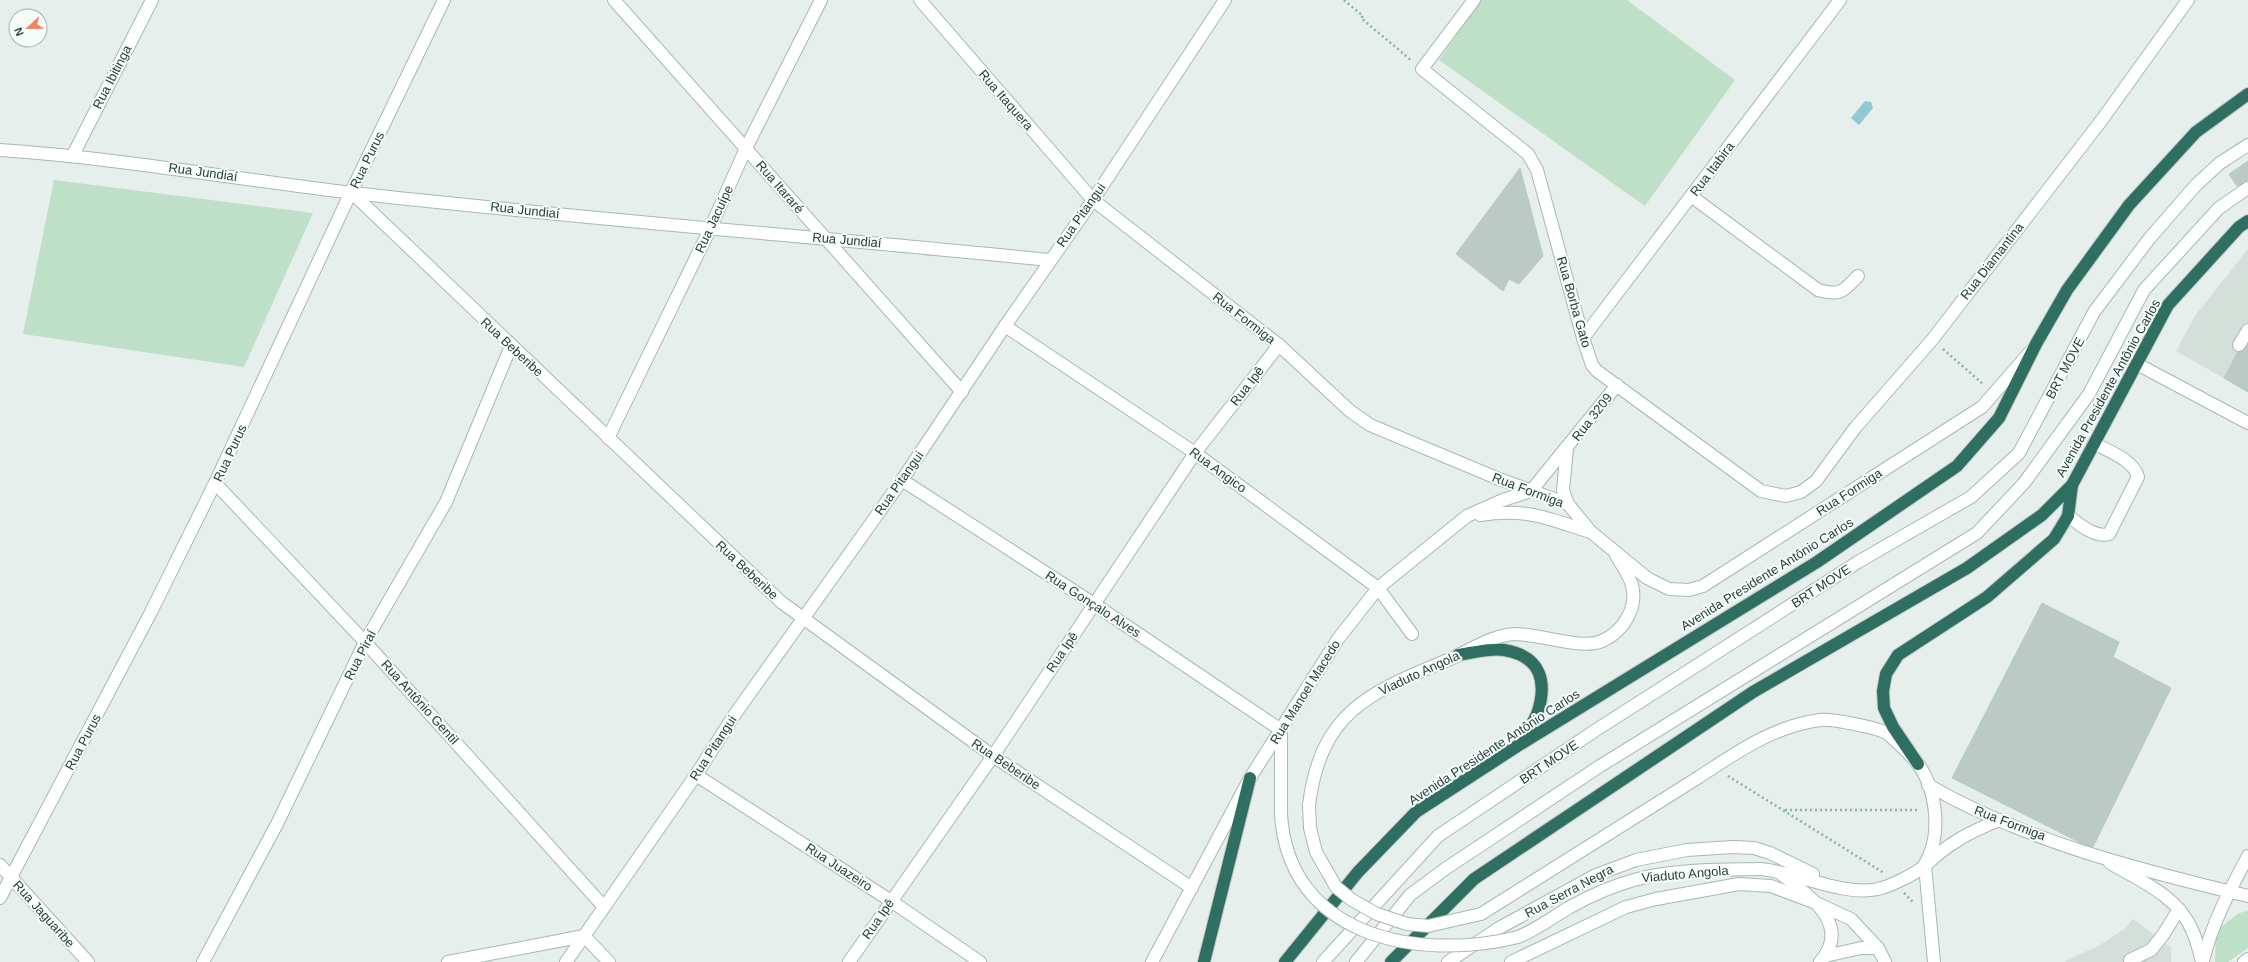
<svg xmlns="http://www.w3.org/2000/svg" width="2248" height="962" font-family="Helvetica,sans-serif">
  <rect width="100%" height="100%" fill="#e6efeb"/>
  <!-- built -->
  <g fill="#d4dfda">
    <polygon points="2248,249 2248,392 2176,351 2195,316"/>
    <polygon points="2133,919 2171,947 2171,962 2064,962 2100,945 2126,928"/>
  </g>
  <!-- green -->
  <g fill="#bfe0c8">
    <polygon points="1481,0 1627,0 1735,80 1645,206 1439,60"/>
    <polygon points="54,180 313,213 244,367 23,334"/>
    <polygon points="2248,911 2248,948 2228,962 2215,962 2216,931 2239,913"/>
  </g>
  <!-- water -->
  <polygon fill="#8ec9d4" points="1865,101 1871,102 1873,108 1859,125 1851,118"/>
  <!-- building -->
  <g fill="#bbcac4" stroke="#b8c9c2">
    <polygon points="2248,161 2248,181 2237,186 2229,174"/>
    <polygon points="1520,168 1543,256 1519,284 1509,279 1503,291 1456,254"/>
    <polygon points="2248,345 2248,392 2224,378 2238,352 2243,351"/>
    <polygon points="2042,603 2119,642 2113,657 2171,688 2093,847 2081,843 1952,778"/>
  </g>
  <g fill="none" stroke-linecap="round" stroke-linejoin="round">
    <defs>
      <g id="minor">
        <polyline points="614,0 962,392"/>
        <polyline points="920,0 1093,200 1279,345 1350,411 1370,425 1499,479 1568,504 1591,532 1647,578 1669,589 1689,590 1703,586 1982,407 2030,352"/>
        <polyline points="1474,0 1422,69 1528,154 1537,170 1583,338 1592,365 1597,371 1761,491 1786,496 1801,492 1816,481 1855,428 1932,340 2101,121 2188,0"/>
        <path d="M0,150C118,158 235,179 353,193C585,219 818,237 1050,260"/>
        <polyline points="73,155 152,0"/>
        <polyline points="351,192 781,602 993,756 1192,888"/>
        <path d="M1691,196L1818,290C1841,296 1842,292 1858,276"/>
        <polyline points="1005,326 1195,453 1378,588 1412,634"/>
        <polyline points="1583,338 1840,0"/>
        <polyline points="2239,345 2248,330"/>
        <polyline points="2137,364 2248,423"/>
        <polyline points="608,438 710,229 746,148 821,0"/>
        <polyline points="1567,448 1563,490 1568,504"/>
        <polyline points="902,480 1094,604 1281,730 1281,814"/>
        <polyline points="215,483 365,642 604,907"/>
        <polyline points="1531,491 1617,385"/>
        <path d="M1480,515C1527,508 1547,518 1590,532"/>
        <path d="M2068,516C2079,524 2095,538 2109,534L2138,477C2134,460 2108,451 2094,443"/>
        <polyline points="696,775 891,901 980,962"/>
        <path d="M1699,777C1737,752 1774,726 1820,720C1828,719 1837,721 1844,722C1854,724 1880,728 1888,734C1897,742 1910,754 1918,764C1937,790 1942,836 1925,864C1921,872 1888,887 1878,889C1844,897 1797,872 1760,869"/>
        <path d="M1928,785C2025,841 2139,870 2248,896"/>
        <path d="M1309,805C1321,710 1371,692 1450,659C1471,650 1492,635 1515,634C1540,634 1582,650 1602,641C1623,632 1638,608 1632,585C1629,575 1621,564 1616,555"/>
        <path d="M2110,863C2139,880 2178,896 2192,930C2197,940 2199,951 2202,962"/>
        <polyline points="0,865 88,962"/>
        <path d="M1781,874C1808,895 1853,924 1820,962"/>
        <polyline points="0,898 151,612 215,483 351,192 444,0"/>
        <polyline points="584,936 609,962"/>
        <polyline points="1825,956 1861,948 1878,948"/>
        <polyline points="2130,960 2151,950 2163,935 2179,909"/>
        <path d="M2203,961C2212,923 2230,890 2248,856"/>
        <polyline points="203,962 277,824 365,642 446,502 511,346"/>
        <polyline points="448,962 584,936"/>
        <polyline points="566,962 696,775 735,714 902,480 1005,326 1093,200 1225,0"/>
        <polyline points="849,962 993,756 1195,453 1279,345"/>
        <polyline points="1152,962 1250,778 1338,639 1378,588 1467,516 1503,500 1531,491"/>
        <polyline points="1323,962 1438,836 1596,730 1858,562 1971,497 2019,453 2094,312 2149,239 2196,185 2220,163 2248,145"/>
        <polyline points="1356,962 1410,895 1445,869 1600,766 1977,533 2024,483 2089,394 2144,290 2219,208 2248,188"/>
        <polyline points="1448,962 1499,928 1596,875 1636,860 1687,850 1733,847 1754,848 1770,853 1813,874"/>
        <polyline points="1511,962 1626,907 1656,899 1739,884 1771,886 1816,903 1851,919 1878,948 1885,962"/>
        <path d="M1934,962L1925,866C1947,844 1971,831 2000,820"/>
        <polyline points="2244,962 2248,959"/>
      </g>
      <g id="highway">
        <path d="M1458,655C1472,653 1490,648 1504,650C1541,656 1548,682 1537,714C1533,724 1525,734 1520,743"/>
        <polyline points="1918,764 1893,727 1884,708 1883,691 1886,674 1898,655 1987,597 2054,539 2068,516 2072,485"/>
        <polyline points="1204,962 1250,778"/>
        <polyline points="1285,962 1358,872 1416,812 1519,745 1817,562 1957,466 1999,418 2036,344 2067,290 2129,205 2196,132 2248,94"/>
        <polyline points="1391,962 1474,879 1753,692 1967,568 2042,515 2072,485 2168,305 2239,227 2248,221"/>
      </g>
    </defs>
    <!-- minor casing -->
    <use href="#minor" stroke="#a8b8b2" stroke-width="14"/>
    <!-- highway casing -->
    <use href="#highway" stroke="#c2cac8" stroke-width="14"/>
    <!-- path -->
    <g stroke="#86b3a5" stroke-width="2.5" stroke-dasharray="2 3" stroke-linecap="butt">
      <polyline points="1344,0 1363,16 1361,18 1412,61"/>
      <polyline points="1943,349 1983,384"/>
      <polyline points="1728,776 1884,873"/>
      <polyline points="1785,810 1920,810"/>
      <polyline points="1904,893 1914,903"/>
    </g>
    <!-- minor -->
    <use href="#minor" stroke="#fff" stroke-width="12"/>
    <!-- highway -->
    <use href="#highway" stroke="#2f6f62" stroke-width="12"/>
    <defs>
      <g id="minor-bridge">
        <polyline points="1309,805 1310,828 1316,852 1336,887 1352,900 1377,914 1407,924 1428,926 1481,914 1699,777"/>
        <path d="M1281,814C1288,936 1417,962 1518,937C1536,930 1553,917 1570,907C1590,896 1612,886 1634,880C1670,869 1722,870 1760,869"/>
      </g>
    </defs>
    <!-- minor-bridge casing -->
    <use href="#minor-bridge" stroke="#a8b8b2" stroke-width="14" stroke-linecap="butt"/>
    <!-- minor-bridge -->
    <use href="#minor-bridge" stroke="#fff" stroke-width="12"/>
  </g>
  <g text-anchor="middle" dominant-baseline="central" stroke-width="4" stroke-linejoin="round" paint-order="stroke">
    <!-- street labels -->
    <g font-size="13" fill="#24423a" stroke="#f7fbf9">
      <text transform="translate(112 77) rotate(-63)">Rua Ibitinga</text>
      <text transform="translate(1006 100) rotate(49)">Rua Itaquera</text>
      <text transform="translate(367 160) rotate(-64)">Rua Purus</text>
      <text transform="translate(1712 169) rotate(-53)">Rua Itabira</text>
      <text transform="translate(203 172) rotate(8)">Rua Jundiaí</text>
      <text transform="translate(780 187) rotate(49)">Rua Itararé</text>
      <text transform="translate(525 210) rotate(6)">Rua Jundiaí</text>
      <text transform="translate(1081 215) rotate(-55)">Rua Pitangui</text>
      <text transform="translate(714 219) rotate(-65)">Rua Jacuípe</text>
      <text transform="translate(847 240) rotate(5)">Rua Jundiaí</text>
      <text transform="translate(1992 261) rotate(-52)">Rua Diamantina</text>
      <text transform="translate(1574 302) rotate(74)">Rua Borba Gato</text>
      <text transform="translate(1244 318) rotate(38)">Rua Formiga</text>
      <text transform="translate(512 347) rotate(43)">Rua Beberibe</text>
      <text transform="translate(2065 368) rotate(-62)">BRT MOVE</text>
      <text transform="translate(1247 386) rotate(-52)">Rua Ipê</text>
      <text transform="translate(2108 388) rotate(-61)">Avenida Presidente Antônio Carlos</text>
      <text transform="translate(1592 417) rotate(-52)">Rua 3209</text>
      <text transform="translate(230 453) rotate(-65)">Rua Purus</text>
      <text transform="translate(1218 470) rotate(36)">Rua Angico</text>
      <text transform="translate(899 483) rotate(-55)">Rua Pitangui</text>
      <text transform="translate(1528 490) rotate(21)">Rua Formiga</text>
      <text transform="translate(1849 492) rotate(-33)">Rua Formiga</text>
      <text transform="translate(747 570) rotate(43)">Rua Beberibe</text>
      <text transform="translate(1767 574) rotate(-32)">Avenida Presidente Antônio Carlos</text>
      <text transform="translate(1821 586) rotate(-33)">BRT MOVE</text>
      <text transform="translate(1093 604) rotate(33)">Rua Gonçalo Alves</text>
      <text transform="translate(1062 652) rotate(-56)">Rua Ipê</text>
      <text transform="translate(360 655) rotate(-63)">Rua Piraí</text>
      <text transform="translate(1419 673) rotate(-25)">Viaduto Angola</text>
      <text transform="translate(1305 692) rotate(-58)">Rua Manoel Macedo</text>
      <text transform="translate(420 702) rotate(48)">Rua Antônio Gentil</text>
      <text transform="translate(83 742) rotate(-62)">Rua Purus</text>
      <text transform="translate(1494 747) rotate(-33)">Avenida Presidente Antônio Carlos</text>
      <text transform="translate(713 748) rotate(-57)">Rua Pitangui</text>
      <text transform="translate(1549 762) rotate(-34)">BRT MOVE</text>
      <text transform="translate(1006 764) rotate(34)">Rua Beberibe</text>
      <text transform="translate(2010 823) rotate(21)">Rua Formiga</text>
      <text transform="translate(839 867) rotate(33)">Rua Juazeiro</text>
      <text transform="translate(1685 874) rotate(-5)">Viaduto Angola</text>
      <text transform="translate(1569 891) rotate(-28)">Rua Serra Negra</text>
      <text transform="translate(44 914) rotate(48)">Rua Jaguaribe</text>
      <text transform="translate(878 919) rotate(-55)">Rua Ipê</text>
    </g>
  </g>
  <!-- north arrow -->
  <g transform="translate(28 28) rotate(248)"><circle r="19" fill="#f7fbf9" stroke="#a3b1ad"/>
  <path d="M0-3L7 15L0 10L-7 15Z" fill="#f4845f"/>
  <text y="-6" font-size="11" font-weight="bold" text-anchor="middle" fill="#24423a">N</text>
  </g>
</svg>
